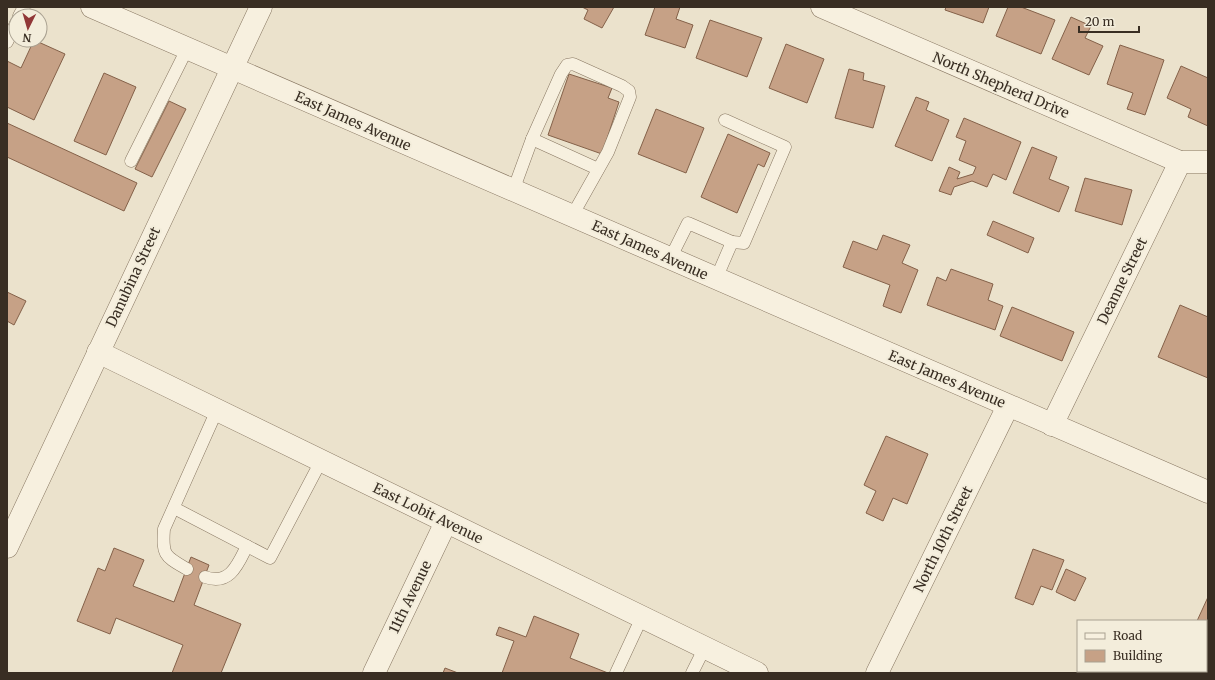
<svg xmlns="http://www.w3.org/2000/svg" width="1215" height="680" font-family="Merriweather,serif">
  <rect width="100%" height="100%" fill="#ebe2cc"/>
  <!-- building -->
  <g fill="#c6a186" stroke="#846149">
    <polygon points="582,7 614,7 602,28 584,19 588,10"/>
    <polygon points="655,7 680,7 676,19 693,25 685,48 645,35"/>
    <polygon points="946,7 989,7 983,23 945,10"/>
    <polygon points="1008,7 1021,7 1055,20 1041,54 996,36"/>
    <polygon points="1071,17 1091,26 1085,38 1103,46 1089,75 1052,59"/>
    <polygon points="710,20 762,38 747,77 696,58"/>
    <polygon points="34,40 65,54 34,120 7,107 7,61 21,68"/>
    <polygon points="786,44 824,59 807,103 769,88"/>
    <polygon points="1120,45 1164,60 1145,115 1127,109 1133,93 1107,84"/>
    <polygon points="1181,66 1208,78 1208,126 1188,117 1191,109 1167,98"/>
    <polygon points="849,69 864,73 863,80 885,86 873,128 835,118"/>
    <polygon points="104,73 136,87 106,155 74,141"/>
    <polygon points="569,74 612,88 608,98 619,102 602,154 548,135"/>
    <polygon points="916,97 929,102 926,110 949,120 932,161 895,146"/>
    <polygon points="169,101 186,109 152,177 135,169"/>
    <polygon points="656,109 704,128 686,173 638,154"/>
    <polygon points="964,118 1021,142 1006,180 993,174 987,187 972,181 954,187 951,195 939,191 949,167 960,172 957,179 973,174 976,167 959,160 966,141 956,137"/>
    <polygon points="7,123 137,183 124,211 7,157"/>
    <polygon points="728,134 770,153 764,167 758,164 737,213 701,197"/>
    <polygon points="1032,147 1057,157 1049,179 1069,187 1059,212 1013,193"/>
    <polygon points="1085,178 1132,190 1122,225 1075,211"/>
    <polygon points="993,221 1034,238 1028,253 987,235"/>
    <polygon points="883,235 910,245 902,263 918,270 901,313 883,306 890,285 843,267 853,241 877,250"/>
    <polygon points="951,269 993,284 988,300 1003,306 995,330 927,305 937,277 946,281"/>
    <polygon points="7,292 26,301 14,325 7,321"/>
    <polygon points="1180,305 1208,317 1208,378 1158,357"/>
    <polygon points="1012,307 1074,332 1062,361 1000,336"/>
    <polygon points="886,436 928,454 907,504 893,498 883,521 866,513 876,491 864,485"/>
    <polygon points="114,548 144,560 133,586 174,602 191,557 209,565 194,605 241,624 221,673 172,673 183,645 116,618 110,634 77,621 98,568 105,571"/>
    <polygon points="1033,549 1064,560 1052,590 1041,586 1033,605 1015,598"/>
    <polygon points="1066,569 1086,578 1075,601 1056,592"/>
    <polygon points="1208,597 1208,653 1206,652 1206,621 1197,621"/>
    <polygon points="534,616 579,634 570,658 608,673 502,673 514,641 496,635 499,627 526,637"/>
    <polygon points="445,668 458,673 443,673"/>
    <polygon points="1092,671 1160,671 1165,673 1091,673"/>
  </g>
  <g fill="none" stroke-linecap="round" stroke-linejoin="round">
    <defs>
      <g id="service">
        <polyline points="19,16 24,7"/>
        <polyline points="7,42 16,23"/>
        <polyline points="725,120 785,147 744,243 732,242"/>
        <polyline points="532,139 598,169"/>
        <polyline points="131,161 187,49"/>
        <polyline points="513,191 532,139 561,74 567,65 573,64 622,86 629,91 630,97 608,152 572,216"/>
        <polyline points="670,259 688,223 732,242 716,279"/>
        <polyline points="174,508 270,558 321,461"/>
        <path d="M187,569C165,556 162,556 164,529L217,410"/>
        <path d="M205,577C230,586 238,564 247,546"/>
        <polyline points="616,673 642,617"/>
        <polyline points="692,673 705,647"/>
      </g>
      <g id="minor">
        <polyline points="822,7 1180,162 1208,162"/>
        <polyline points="98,352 757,673"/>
        <polyline points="1052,425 1180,162"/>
        <polyline points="374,673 446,522"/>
        <polyline points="877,673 1008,406"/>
      </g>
      <g id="tertiary">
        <polyline points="92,7 1208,492"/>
        <polyline points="7,547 261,7"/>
      </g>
    </defs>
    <!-- service casing -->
    <use href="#service" stroke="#877661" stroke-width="13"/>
    <!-- minor casing -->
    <use href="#minor" stroke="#877661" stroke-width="23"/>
    <!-- tertiary casing -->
    <use href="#tertiary" stroke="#877661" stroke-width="23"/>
    <!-- service -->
    <use href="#service" stroke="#f7f0df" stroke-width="12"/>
    <!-- minor -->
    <use href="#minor" stroke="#f7f0df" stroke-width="22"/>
    <!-- tertiary -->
    <use href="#tertiary" stroke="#f7f0df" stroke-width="22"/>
  </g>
  <g text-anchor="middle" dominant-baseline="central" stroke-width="4" stroke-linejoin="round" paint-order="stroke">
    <!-- street labels -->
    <g font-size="14" fill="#392e23" stroke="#f3eddb">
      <text transform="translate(1001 85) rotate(23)">North Shepherd Drive</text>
      <text transform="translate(353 121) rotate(24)">East James Avenue</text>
      <text transform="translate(650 250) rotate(24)">East James Avenue</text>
      <text transform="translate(133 277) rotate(-65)">Danubina Street</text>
      <text transform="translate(1122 281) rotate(-64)">Deanne Street</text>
      <text transform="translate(947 379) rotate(23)">East James Avenue</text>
      <text transform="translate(428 513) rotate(26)">East Lobit Avenue</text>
      <text transform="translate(943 539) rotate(-64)">North 10th Street</text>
      <text transform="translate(410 597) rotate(-64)">11th Avenue</text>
    </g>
  </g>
  <!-- border -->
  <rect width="1215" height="680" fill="none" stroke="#392e23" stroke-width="16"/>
  <!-- legend -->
  <rect x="1077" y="620" width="130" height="52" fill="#f3eddb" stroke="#a9a191"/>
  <rect x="1085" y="633" width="20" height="6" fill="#f7f0df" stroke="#a9a191"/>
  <text x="1113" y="640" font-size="12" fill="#392e23">Road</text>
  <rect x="1085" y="650" width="20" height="12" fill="#c6a186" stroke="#a9a191"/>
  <text x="1113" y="660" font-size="12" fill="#392e23">Building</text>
  <!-- north arrow -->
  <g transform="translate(28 28) rotate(185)"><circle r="19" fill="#f3eddb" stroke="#a9a191"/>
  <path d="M0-3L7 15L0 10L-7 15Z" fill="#913737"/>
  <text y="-6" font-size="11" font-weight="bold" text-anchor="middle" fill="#392e23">N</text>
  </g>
  <!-- scale -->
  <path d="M1079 26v6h60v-6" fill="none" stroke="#392e23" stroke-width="2"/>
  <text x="1085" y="26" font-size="12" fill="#392e23" stroke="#f3eddb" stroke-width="3" paint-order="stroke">20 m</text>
</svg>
